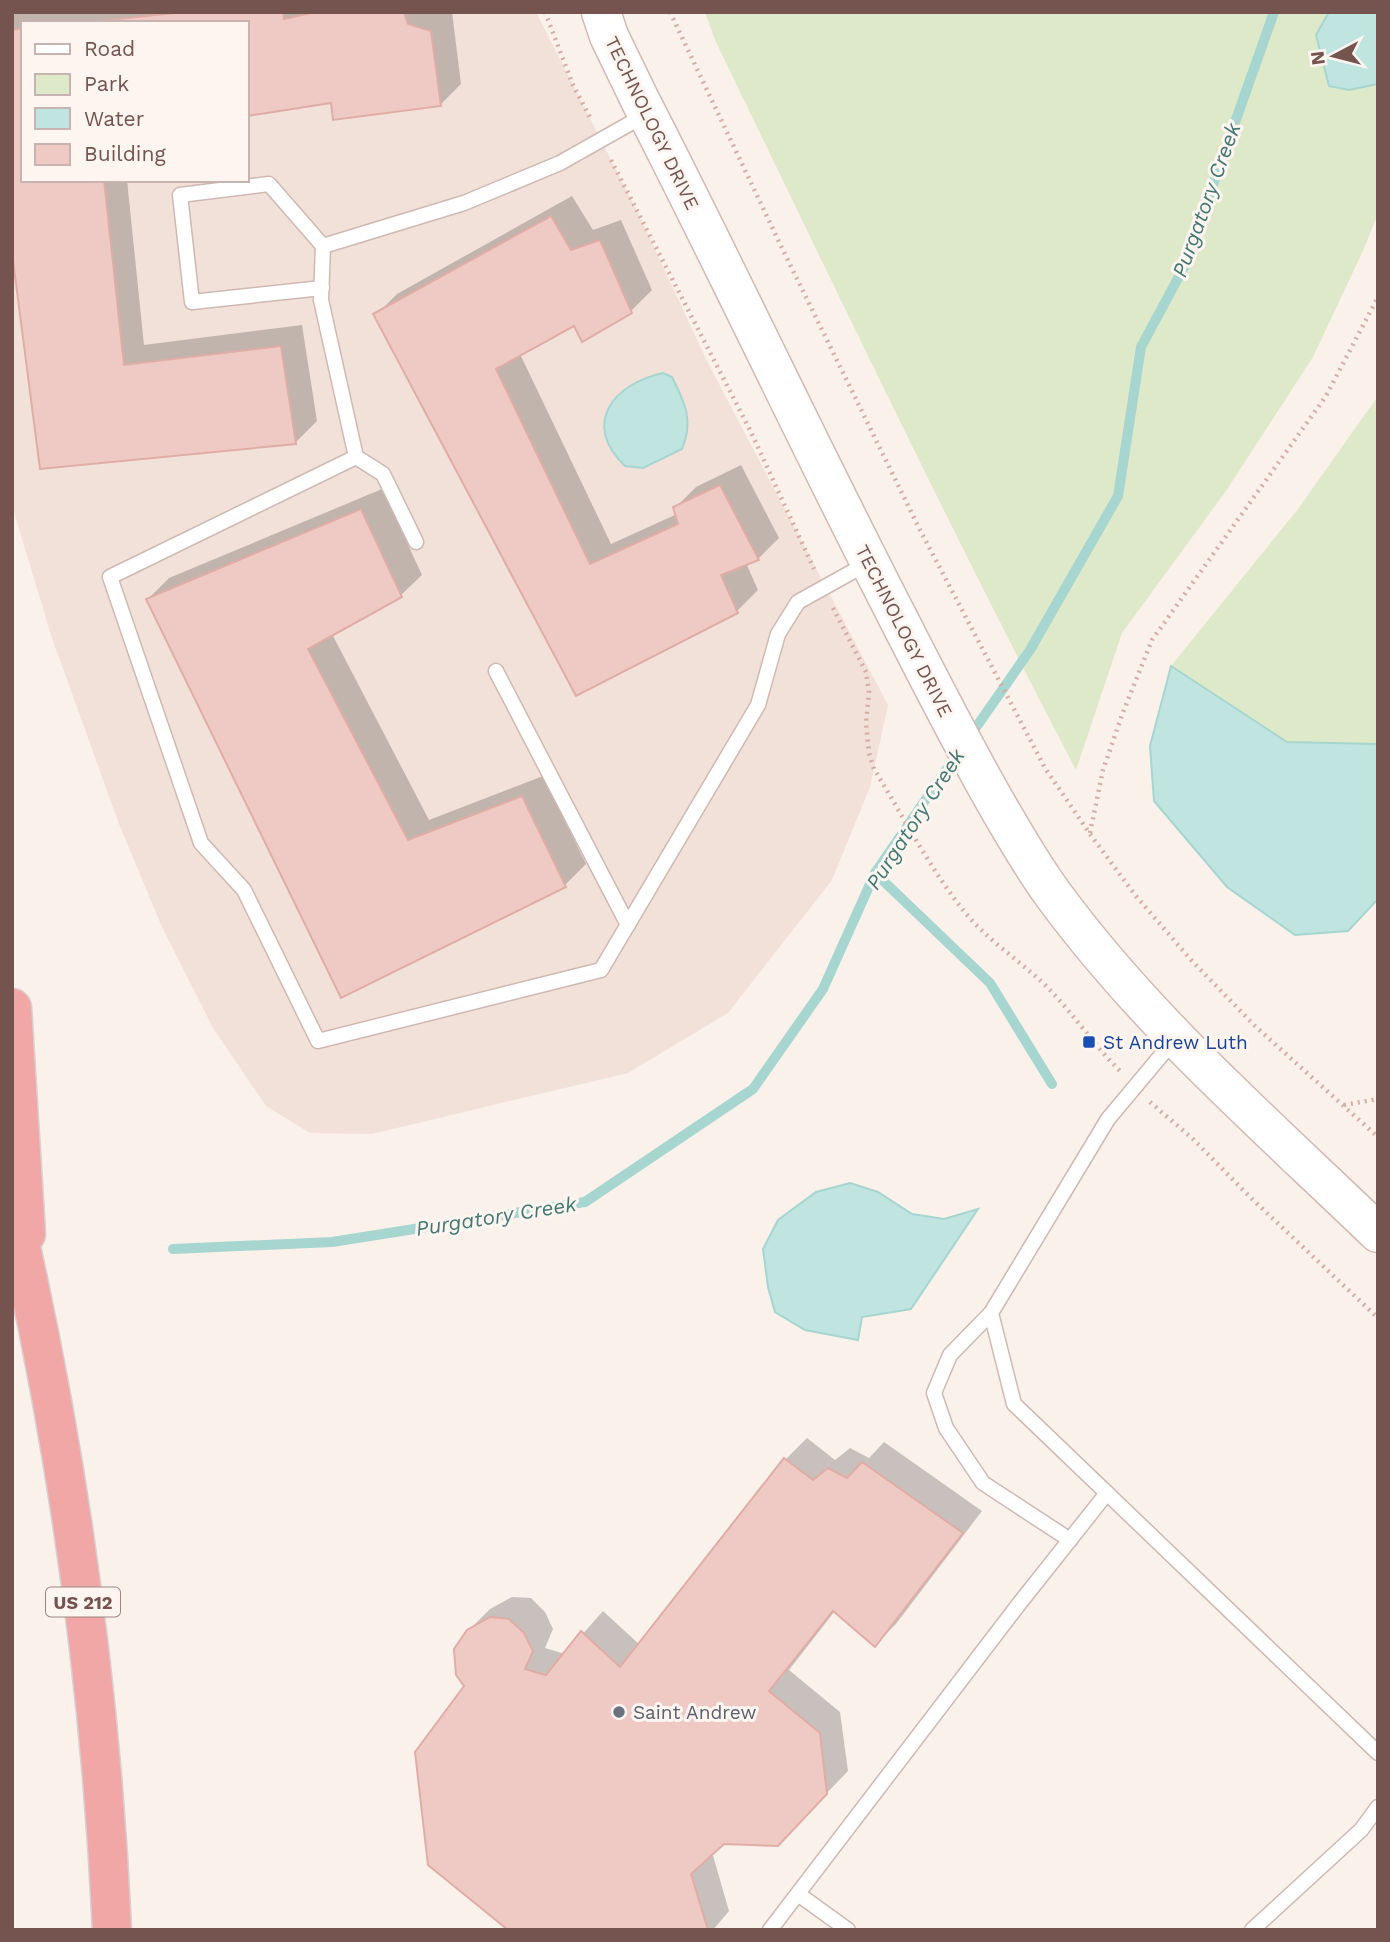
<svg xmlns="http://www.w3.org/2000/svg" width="1390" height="1942" font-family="'Work Sans',sans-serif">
  <rect width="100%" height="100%" fill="#fbf1eb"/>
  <!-- residential -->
  <path fill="#f2e1d9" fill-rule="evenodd" d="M12,12H536L637,211L708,363L888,705L870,787L832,880L728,1013L628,1073L372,1134L310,1133L266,1106L213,1028L162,927L119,824L52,638L12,506ZM23,23H247V180H23Z"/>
  <!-- green -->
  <g fill="#dee9c9">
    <path d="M705,12H1329L1316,35L1349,90L1378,84V214L1362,253L1313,357L1226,491L1122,633L1076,770C950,529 833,284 715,40Z"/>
    <polygon points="1378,396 1378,744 1287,742 1171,666 1298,509"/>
  </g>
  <!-- water -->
  <g fill="#c0e4e0" stroke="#a7d5d0" stroke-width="2">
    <polygon points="1329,12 1378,12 1378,84 1349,90 1329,86 1316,35"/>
    <path d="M663,373L672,377C685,403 694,421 682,449L643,468L625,466C581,424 613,384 663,373Z"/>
    <polygon points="1171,666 1287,742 1378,744 1378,899 1348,931 1295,935 1227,887 1154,801 1150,746"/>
    <polygon points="850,1183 878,1192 912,1214 944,1219 978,1209 911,1309 862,1317 858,1340 805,1330 775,1312 768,1287 763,1249 778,1220 816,1192"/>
  </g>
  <!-- shadow -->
  <g fill="#0003">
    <polygon points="12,12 452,12 461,84 440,105 333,101 247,114 247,23 23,23 23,180 127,180 144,345 302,325 317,421 296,442 42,467 12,240"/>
    <polygon points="572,196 593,230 621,220 652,290 631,311 575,324 520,354 611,544 677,514 675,508 696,487 741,465 779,538 758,559 746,563 758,590 737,611 577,694 376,315 397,294"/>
    <polygon points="382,489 422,575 400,596 332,634 429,820 543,776 586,864 565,885 342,996 148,599 169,578"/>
    <polygon points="807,1438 835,1460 850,1448 869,1458 884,1442 982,1511 896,1624 875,1645 835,1611 789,1670 840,1712 848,1771 799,1822 723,1842 712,1852 729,1911 713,1930 511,1930 466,1686 468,1631 490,1609 512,1597 531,1598 545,1612 553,1629 545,1648 565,1654 603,1611 640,1645 786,1459"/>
  </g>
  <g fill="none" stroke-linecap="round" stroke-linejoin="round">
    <!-- stream -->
    <g stroke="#a7d5d0" stroke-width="10">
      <polyline points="970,736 1030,650 1118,496 1141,347 1184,267 1274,12"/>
      <polyline points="875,873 990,983 1052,1084"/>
      <polyline points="173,1249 332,1242 585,1202 753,1089 823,989 875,873 957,754"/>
    </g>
  </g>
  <!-- building -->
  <g fill="#efcac4" stroke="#e0ada6" stroke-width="2">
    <polygon points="184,12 283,12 284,19 315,12 404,12 408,24 431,31 441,106 333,120 331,103 247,116 247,23 80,23"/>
    <polygon points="23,28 23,180 104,180 124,365 281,346 296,444 40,469 12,253 12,30"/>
    <polygon points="551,216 571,250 600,240 632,313 582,342 574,326 496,369 590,564 678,524 673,507 720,485 759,560 721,575 738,613 576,696 373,314"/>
    <polygon points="361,509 402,597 308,649 408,840 522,796 566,887 341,998 146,599"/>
    <polygon points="784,1458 813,1480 828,1468 847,1478 862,1462 963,1533 875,1647 833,1611 769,1691 820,1733 827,1794 778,1846 724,1844 691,1874 708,1930 508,1930 428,1865 415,1752 464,1686 456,1675 454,1649 467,1630 490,1617 509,1619 524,1633 533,1651 525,1669 546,1675 581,1631 620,1667"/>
  </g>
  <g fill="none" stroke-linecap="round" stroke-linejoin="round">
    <defs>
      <g id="lane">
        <polyline points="645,115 560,163 464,203 323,246 321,300 356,457 110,577 201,843 244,890 318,1041 601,970 758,705 778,634 798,602 868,563"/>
        <polyline points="322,288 192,302 180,195 269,184 323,246"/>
        <polyline points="356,457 383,474 416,542"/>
        <polyline points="496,671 628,925"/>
        <polyline points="1175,1039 1108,1119 991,1313 1014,1404 1378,1753"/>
        <polyline points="991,1313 950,1355 934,1393 946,1428 983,1483 1070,1540"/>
        <polyline points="798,1894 848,1930"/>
        <polyline points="770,1930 1019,1604 1107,1493"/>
        <polyline points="1252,1930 1361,1830 1378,1807"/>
      </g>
      <path id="secondary" d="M601,12L609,36L640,100C728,271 809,445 897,616C930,681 963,746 1000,810C1017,839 1034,869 1055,897C1147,1022 1266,1125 1378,1233"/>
      <g id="highway">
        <polyline points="12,1008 26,1234"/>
        <path d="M12,1208C67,1445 101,1687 112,1930"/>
      </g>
    </defs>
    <!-- lane casing -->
    <use href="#lane" stroke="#cfb9b3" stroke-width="17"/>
    <!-- secondary casing -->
    <use href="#secondary" stroke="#d4b9b3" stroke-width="41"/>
    <!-- highway casing -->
    <use href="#highway" stroke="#d8cfce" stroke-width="41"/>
    <!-- path -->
    <g stroke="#d4ada7" stroke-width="4.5" stroke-dasharray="2 5" stroke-linecap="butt">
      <polyline points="545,12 573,85 592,121"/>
      <polyline points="670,12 780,244 920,530 1045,768 1090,834 1135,895 1192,961 1255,1026 1378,1137"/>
      <polyline points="611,160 751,432 814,569"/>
      <path d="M833,608L866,672L869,692L866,723L869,753L874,769C903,816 929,867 963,910C985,938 1016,958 1042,982C1071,1010 1092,1043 1120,1071"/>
      <polyline points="1090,833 1103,770 1122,715 1152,640 1326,396 1378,297"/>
      <polyline points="1150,1102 1193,1139 1250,1197 1378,1318"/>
      <polyline points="1344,1105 1378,1099"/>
    </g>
    <!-- lane -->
    <use href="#lane" stroke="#fff" stroke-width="14"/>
    <!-- secondary -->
    <use href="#secondary" stroke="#fff" stroke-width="38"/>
    <!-- highway -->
    <use href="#highway" stroke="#f0a7a6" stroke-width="38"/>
  </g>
  <!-- markers -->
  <rect fill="#1a4fb4" stroke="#fef5f1" stroke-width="2.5" x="1082" y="1035" width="14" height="14" rx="3.5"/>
  <circle fill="#6b7280" stroke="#fef5f1" stroke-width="2.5" cx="619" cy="1712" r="7"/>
  <g text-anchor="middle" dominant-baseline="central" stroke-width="6" stroke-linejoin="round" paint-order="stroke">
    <!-- shield labels -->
    <rect fill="#fef5f1" stroke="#9e8480" stroke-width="2" x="46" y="1587.5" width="74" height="29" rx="5"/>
    <g font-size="18" font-weight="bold" fill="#75534f">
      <text x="83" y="1602">US 212</text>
    </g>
    <!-- street labels -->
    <g font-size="19" fill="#75534f" stroke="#fef5f1">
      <text transform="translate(652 123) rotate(64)">TECHNOLOGY DRIVE</text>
      <text transform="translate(904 631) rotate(63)">TECHNOLOGY DRIVE</text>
    </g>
    <!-- transit labels -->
    <g font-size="19" fill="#164399" stroke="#fef5f1" text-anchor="start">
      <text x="1103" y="1042">St Andrew Luth</text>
    </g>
    <!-- worship labels -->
    <g font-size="19" fill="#5b616d" stroke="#fef5f1" text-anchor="start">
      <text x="633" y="1712">Saint Andrew</text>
    </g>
    <!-- water labels -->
    <g font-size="21" font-style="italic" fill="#437873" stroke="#fef5f1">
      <text transform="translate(1206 200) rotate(-70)">Purgatory Creek</text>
      <text transform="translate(915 819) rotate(-57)">Purgatory Creek</text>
      <text transform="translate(496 1216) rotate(-9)">Purgatory Creek</text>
    </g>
  </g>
  <!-- border -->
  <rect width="1390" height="1942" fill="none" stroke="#75534f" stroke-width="28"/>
  <!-- legend -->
  <rect x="21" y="21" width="228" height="161" fill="#fef5f1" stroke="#c7b4b0" stroke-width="2"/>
  <rect x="35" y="44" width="35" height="10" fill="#ffffff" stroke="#c7b4b0" stroke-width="2"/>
  <text x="84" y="56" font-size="21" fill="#75534f">Road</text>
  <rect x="35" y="74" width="35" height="21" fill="#dee9c9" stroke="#c7b4b0" stroke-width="2"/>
  <text x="84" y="91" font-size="21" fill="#75534f">Park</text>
  <rect x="35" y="108" width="35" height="21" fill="#c0e4e0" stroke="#c7b4b0" stroke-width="2"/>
  <text x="84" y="126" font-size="21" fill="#75534f">Water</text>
  <rect x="35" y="144" width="35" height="21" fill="#efcac4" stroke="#c7b4b0" stroke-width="2"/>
  <text x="84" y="161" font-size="21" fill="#75534f">Building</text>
  <!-- north arrow -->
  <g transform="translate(1334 56) rotate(263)" stroke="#fef5f1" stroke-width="5" paint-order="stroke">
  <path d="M0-5L12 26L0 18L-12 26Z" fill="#75534f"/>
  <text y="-10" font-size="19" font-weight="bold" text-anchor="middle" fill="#75534f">N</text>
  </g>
</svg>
